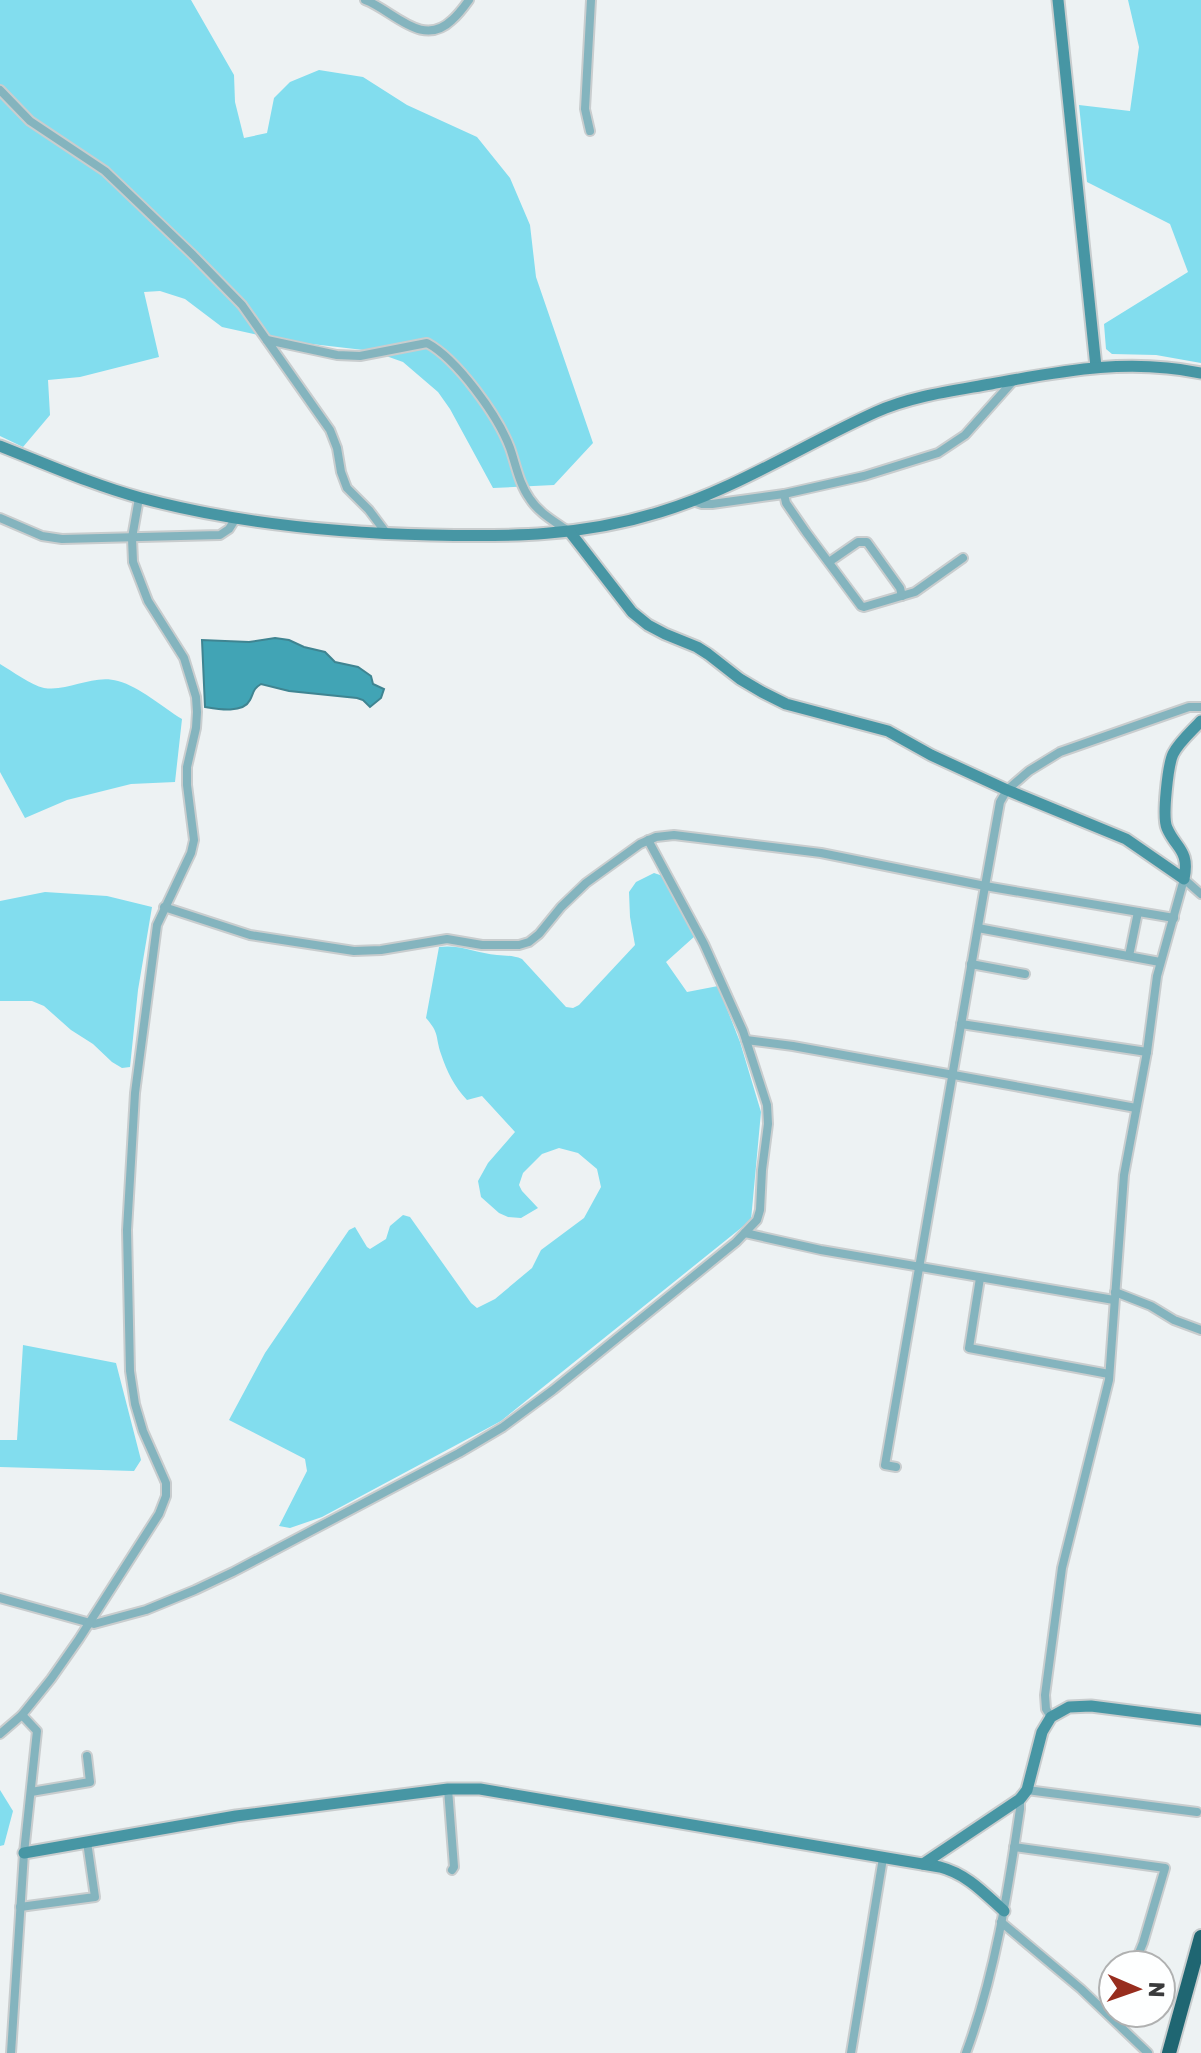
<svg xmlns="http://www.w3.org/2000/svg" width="1201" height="2053" font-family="Rubik,sans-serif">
  <rect width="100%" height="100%" fill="#edf2f3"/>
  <!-- green -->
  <g fill="#82ddee">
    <polygon points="0,0 191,0 234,75 235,102 244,138 267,133 274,98 290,82 319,70 363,77 407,105 477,137 510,178 530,225 536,277 593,443 554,485 493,488 450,409 438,392 403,362 372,351 286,341 222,327 185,299 160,291 144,292 159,357 80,377 48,380 50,415 23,447 0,436"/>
    <polygon points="1128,0 1201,0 1201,363 1156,355 1112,354 1106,349 1104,324 1188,272 1170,224 1087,182 1079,105 1130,111 1139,47"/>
    <path d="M0,664C12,671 31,685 44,688C69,692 92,674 118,681C140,687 162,707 182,719L175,782L131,784L67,800L25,818L0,772Z"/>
    <path d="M654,873L663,876L695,936L666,962L687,992L718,986L740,1042L761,1112L751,1220L501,1421L322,1517L290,1528L279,1526L307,1471L305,1459L229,1420L265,1353L349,1230L355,1227L367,1247L370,1249L386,1239L390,1226L403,1215L410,1217L471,1303L477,1308L495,1299L532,1268L541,1250L584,1218L601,1187L597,1169L578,1153L559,1148L542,1154L523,1173L519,1185L522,1191L538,1208L521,1218L508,1217L499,1213L481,1197L478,1181L488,1163L515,1132L482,1096L467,1100C454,1086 447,1072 441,1054C435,1036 440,1034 426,1018L439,947C459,944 477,953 497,955C506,956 513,955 522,959L566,1007L573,1008L579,1005L635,945L630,917L629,892L636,882Z"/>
    <polygon points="45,892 107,896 152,907 138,990 130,1067 122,1068 112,1062 93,1044 71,1030 44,1006 32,1001 0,1001 0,901"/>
    <polygon points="23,1345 116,1363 141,1460 134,1471 0,1467 0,1440 17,1440"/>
    <polygon points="0,1790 13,1811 4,1845 0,1846"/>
  </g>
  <!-- water -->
  <path fill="#41a4b5" stroke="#3f8491" stroke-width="2" d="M275,638L289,640L304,647L325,652L335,662L358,667L371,676L373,684L384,689L381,698L370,707L363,700L357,698L289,691L261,684C253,689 254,692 250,700C243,714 217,709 205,707L202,640L249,642Z"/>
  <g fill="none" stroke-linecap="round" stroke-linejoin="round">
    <defs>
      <g id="street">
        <path d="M365,0C393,10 422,49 452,20C459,14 464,7 469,0"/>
        <polyline points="0,90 30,121 105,171 193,255 242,305 330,430 337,448 341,472 347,488 369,510 387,534"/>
        <polyline points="590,131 585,109 591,0"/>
        <path d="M267,340L337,355L360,356L427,343C457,359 498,416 510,448C516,465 519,484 530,499C539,513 554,521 568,531"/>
        <polyline points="784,494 786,503 806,532 861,606 864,607 915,592 963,558"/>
        <polyline points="693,501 702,504 712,504 784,494 864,476 938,453 965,435 1014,380"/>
        <polyline points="0,518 42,536 62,539 220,535 229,529 236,518"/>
        <polyline points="829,562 858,542 867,542 900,588 902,596"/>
        <polyline points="164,907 250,935 354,951 381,950 447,939 482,945 519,945 529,942 539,934 561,907 586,883 640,844 656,837 674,835 821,853 985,886 1174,918"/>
        <polyline points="978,928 1160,962"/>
        <polyline points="1129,956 1138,912"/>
        <polyline points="971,964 1025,974"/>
        <polyline points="961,1024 1147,1052"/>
        <polyline points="746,1040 793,1046 1136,1108"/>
        <polyline points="745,1233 821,1250 1114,1300"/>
        <polyline points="980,1278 969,1348 1109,1374"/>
        <polyline points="1115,1292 1151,1306 1174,1320 1201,1330"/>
        <polyline points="896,1467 885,1465 985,886 1000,802 1007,790 1029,771 1060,752 1189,707 1201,707"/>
        <polyline points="0,1598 94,1624 146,1610 195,1590 233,1572 459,1453 503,1427 553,1390 736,1242 757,1220 760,1210 762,1170 768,1124 767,1105 743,1031 704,944 648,840"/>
        <polyline points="1051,1717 1046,1709 1045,1695 1062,1568 1109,1380 1124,1175 1147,1052 1157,976 1184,879 1201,894"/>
        <polyline points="0,1734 22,1715 51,1679 79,1639 159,1514 166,1496 166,1483 143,1431 135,1404 130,1371 127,1230 135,1093 157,925 191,853 194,840 187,785 187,767 196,728 197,712 196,697 184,658 148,601 133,562 132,538 139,498"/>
        <polyline points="448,1789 454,1867 452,1870"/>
        <polyline points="1027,1790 1197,1812"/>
        <polyline points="31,1792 90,1782 87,1756"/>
        <polyline points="1014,1847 1165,1868 1143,1943 1134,1965"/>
        <polyline points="20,1907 95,1897 87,1842"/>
        <polyline points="1001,1922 1081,1989 1148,2053"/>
        <polyline points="11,2053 24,1853 37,1731 22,1715"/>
        <polyline points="851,2053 883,1858"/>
        <path d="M966,2053C995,1975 1008,1891 1020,1809V1799"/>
      </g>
      <g id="secondary">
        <polyline points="1058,0 1096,367"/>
        <path d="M0,446C46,464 93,485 141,498C235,523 334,533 431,535C511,537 583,536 660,512C736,489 803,445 876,412C912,396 952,391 991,384C1063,371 1127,358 1201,373"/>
        <path d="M570,532L632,612L648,625L665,634L697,647L708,654L740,679L762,692L786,704L888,731L931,755L1007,790L1126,839L1184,879C1190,850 1176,849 1167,828C1162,817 1168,765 1173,754C1179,742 1192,731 1201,721"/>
        <path d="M24,1853L236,1816L448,1789H480L940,1867C967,1874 984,1893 1004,1911"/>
        <polyline points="923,1864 1020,1799 1027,1790 1042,1732 1051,1717 1069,1707 1091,1706 1201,1720"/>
      </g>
      <polyline id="highway" points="1169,2053 1201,1937"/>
    </defs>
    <!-- street casing -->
    <use href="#street" stroke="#c9cdce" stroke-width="12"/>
    <!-- secondary casing -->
    <use href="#secondary" stroke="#c9cdce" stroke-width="15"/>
    <!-- highway casing -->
    <use href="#highway" stroke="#c9cdce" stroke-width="18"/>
    <!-- street -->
    <use href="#street" stroke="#84b4be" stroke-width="8"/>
    <!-- secondary -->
    <use href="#secondary" stroke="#4796a4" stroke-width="11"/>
    <!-- highway -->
    <use href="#highway" stroke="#1f6672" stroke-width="14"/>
  </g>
  <!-- north arrow -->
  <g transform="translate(1137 1989) rotate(92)"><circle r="38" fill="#feffff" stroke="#b0b1b1" stroke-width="2"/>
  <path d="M0-6L14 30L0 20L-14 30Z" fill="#972d1e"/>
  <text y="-12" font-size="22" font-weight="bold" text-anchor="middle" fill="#3a3b3c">N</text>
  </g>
</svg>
